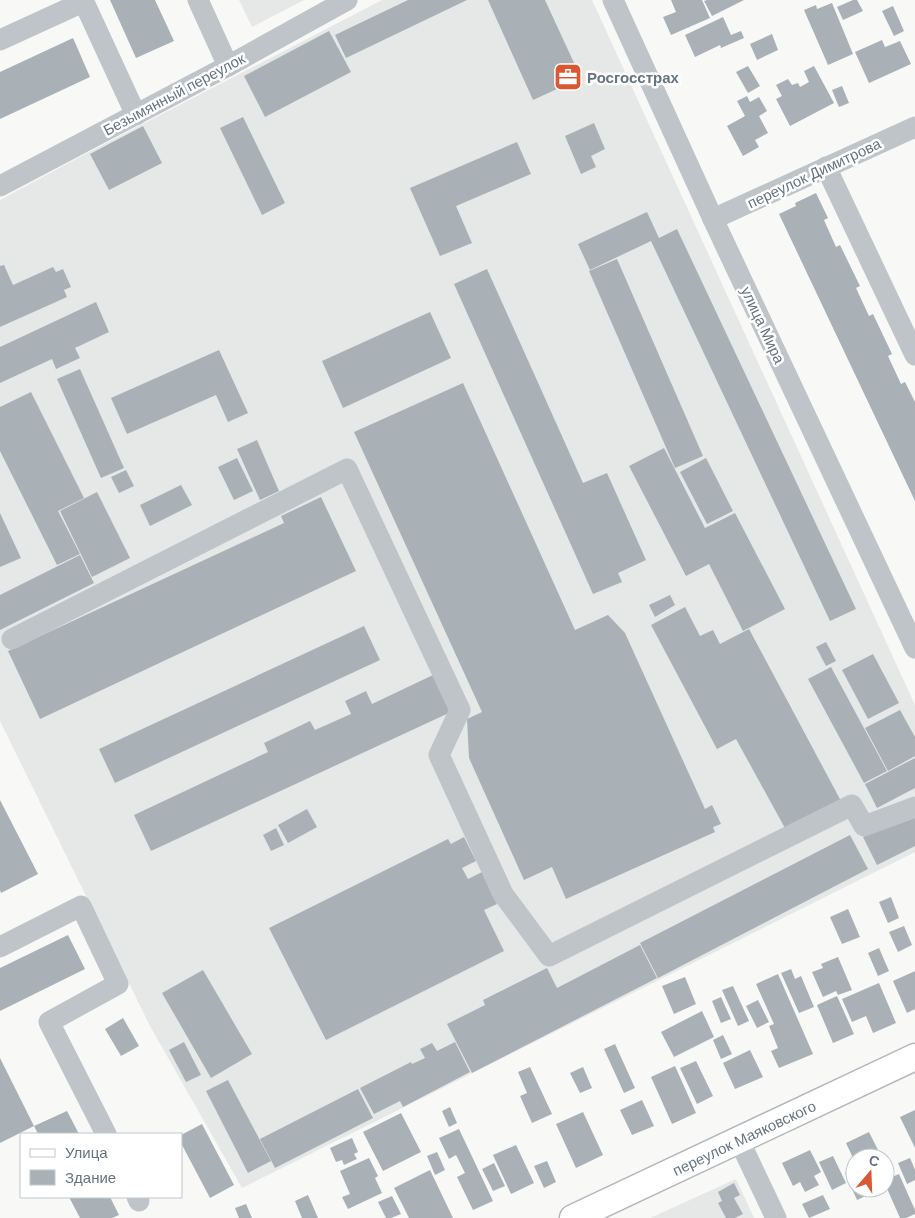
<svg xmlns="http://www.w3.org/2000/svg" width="915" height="1218" font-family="Arial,sans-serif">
  <rect width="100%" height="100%" fill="#f8f8f6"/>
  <!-- built -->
  <g fill="#e6e7e7">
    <polygon points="239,0 304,0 252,27"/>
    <polygon points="382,0 592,0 915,705 915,852 242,1188 150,1026 0,721 0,200 87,153"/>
    <polygon points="736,1179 754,1218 650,1218"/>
  </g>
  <!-- building -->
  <g fill="#a9b1b7">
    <polygon points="110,0 155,0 174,41 136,58"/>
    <polygon points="408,0 467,0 346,58 335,35"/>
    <polygon points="488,0 545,0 581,78 533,100"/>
    <polygon points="671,0 702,0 710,18 671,35 663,17 676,12"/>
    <polygon points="707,0 744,0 712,16 704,1"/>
    <polygon points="853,0 857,0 863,11 843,20 837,7"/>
    <polygon points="832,3 853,54 828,65 804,10 816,5 817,9"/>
    <polygon points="893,6 904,31 894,36 882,11"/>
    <polygon points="723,17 731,35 741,31 744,38 721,48 720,45 695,57 685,35"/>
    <polygon points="329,31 351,72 265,117 244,76"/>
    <polygon points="772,34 778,50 757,60 750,44"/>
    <polygon points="73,38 90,77 0,119 0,72"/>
    <polygon points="882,40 885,47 900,41 911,64 869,83 855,52"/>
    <polygon points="748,66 760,86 748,93 736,72"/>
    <polygon points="814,66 834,103 790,126 776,99 782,96 776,85 788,79 792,85 798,83 800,87 809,82 804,71"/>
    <polygon points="842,86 849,103 839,107 832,90"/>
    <polygon points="747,96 750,102 759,97 767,111 759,116 768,133 755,140 759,147 743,156 727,126 745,116 737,101"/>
    <polygon points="243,117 285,203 262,215 220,128"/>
    <polygon points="594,123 605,149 591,156 596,167 581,174 565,136"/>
    <polygon points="143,126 162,163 109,190 90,154"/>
    <polygon points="517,142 531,174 456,206 472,243 440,256 410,188"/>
    <polygon points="816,193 828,218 824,220 836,247 840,245 860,286 856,288 869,316 873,314 892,354 888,356 901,384 905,382 915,402 915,501 779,214 796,206 795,203"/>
    <polygon points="647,212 659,238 677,229 856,609 830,621 651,241 590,270 578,244"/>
    <polygon points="617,259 703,456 675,468 589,271"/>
    <polygon points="4,265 13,285 53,267 56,272 63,269 71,287 64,290 67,297 0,327 0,266"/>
    <polygon points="487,269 583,483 607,473 646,560 618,573 622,582 593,594 454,284"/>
    <polygon points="96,302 109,332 75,348 80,358 56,369 52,359 0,383 0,347"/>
    <polygon points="430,312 451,358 343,408 322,361"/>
    <polygon points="219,350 248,413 228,422 216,395 127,434 111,398"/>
    <polygon points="80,369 124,468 101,478 57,379"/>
    <polygon points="463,383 575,630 608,615 625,633 705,809 712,805 721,824 713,827 715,832 566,899 552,867 524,880 469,758 467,719 482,712 354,432"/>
    <polygon points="31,392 84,498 58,511 80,554 57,565 0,451 0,407"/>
    <polygon points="257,440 279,491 260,500 237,449"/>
    <polygon points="664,448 705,528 735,513 785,609 743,631 709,564 686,576 629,466"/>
    <polygon points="237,458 253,491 234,500 218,467"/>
    <polygon points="706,458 733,511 707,524 680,472"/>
    <polygon points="126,470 134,486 119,493 111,477"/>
    <polygon points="181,485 192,505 150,526 140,505"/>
    <polygon points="97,492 130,558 92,577 60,511"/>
    <polygon points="321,497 356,571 40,719 8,651 284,523 281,516"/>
    <polygon points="0,513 21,558 0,567"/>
    <polygon points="80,555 94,583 0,630 0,595"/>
    <polygon points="670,595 675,605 655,617 649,605"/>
    <polygon points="685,607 700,636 713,630 720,644 749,629 841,801 786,830 736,739 717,749 651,625"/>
    <polygon points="364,626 380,660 115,783 99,749"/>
    <polygon points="826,642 836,661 826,666 816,647"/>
    <polygon points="873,654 899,703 868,719 842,670"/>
    <polygon points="831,667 887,771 864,783 808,679"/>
    <polygon points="433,675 451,712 151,851 134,815 268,752 264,743 310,721 315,730 351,714 345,701 366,691 372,704"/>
    <polygon points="900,710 915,737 915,756 888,771 865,728"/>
    <polygon points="915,758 915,788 877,808 865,784"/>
    <polygon points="0,800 38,874 1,893 0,890"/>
    <polygon points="307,809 317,827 288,843 278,825"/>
    <polygon points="915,811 915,846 877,865 863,837"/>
    <polygon points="276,828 284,845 271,851 263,835"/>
    <polygon points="850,835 868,869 658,978 640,943"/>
    <polygon points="464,837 476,861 462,868 468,879 482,872 497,904 484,910 504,951 326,1040 269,928 448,839 451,844"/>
    <polygon points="891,897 899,918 888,923 879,902"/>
    <polygon points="848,909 860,937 842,944 830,917"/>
    <polygon points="904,926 912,945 898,952 889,932"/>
    <polygon points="68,935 85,969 0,1011 0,968"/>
    <polygon points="640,945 657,978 472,1073 447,1024 485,1005 483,1000 547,968 557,988"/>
    <polygon points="879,948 889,971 878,976 868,953"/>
    <polygon points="838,957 852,990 838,995 836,991 823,997 812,972 823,968 821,964"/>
    <polygon points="791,969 795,979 801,976 814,1007 799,1013 781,973"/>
    <polygon points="203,970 252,1054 211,1078 162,993"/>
    <polygon points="915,971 915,1009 907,1013 893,981"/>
    <polygon points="778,974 813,1054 779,1068 771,1051 778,1048 769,1026 774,1024 756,984"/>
    <polygon points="685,977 696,1004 674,1014 662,986"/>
    <polygon points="879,983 896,1023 873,1033 866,1016 852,1022 842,999"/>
    <polygon points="733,986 749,1021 738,1026 722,990"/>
    <polygon points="837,996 854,1034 833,1043 817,1005"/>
    <polygon points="721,997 731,1019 721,1023 712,1001"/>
    <polygon points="758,1000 769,1022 757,1028 746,1006"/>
    <polygon points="702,1011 714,1037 674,1057 661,1032"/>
    <polygon points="123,1018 139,1046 121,1056 105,1029"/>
    <polygon points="723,1035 732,1054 721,1059 713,1040"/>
    <polygon points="184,1042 201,1075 186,1082 169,1050"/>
    <polygon points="455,1042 470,1072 403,1107 400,1101 374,1114 360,1088 411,1062 412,1064 425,1058 420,1049 432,1043 437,1051"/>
    <polygon points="615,1044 635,1088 624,1093 604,1049"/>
    <polygon points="750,1050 763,1077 735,1089 723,1063"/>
    <polygon points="0,1058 34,1126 0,1143"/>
    <polygon points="696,1061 713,1096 697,1104 680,1068"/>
    <polygon points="675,1066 696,1113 672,1124 651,1077"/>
    <polygon points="530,1067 552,1114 532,1123 520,1096 527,1093 518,1072"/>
    <polygon points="583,1067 592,1088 580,1093 570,1073"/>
    <polygon points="228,1080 271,1161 248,1173 206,1091"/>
    <polygon points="358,1089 373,1118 275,1168 260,1139"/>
    <polygon points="642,1100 654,1126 632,1135 620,1110"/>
    <polygon points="450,1107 457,1123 449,1127 442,1111"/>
    <polygon points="915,1110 915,1148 900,1117"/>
    <polygon points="67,1111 79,1134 38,1134 34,1126"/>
    <polygon points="583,1112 603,1155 576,1168 556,1124"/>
    <polygon points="401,1113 421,1152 383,1171 363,1132"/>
    <polygon points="202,1124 234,1185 210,1198 181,1143 181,1135"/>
    <polygon points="459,1129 493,1201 473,1210 457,1177 465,1173 456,1155 449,1159 439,1138"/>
    <polygon points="869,1132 882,1158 855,1158 855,1162 846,1143"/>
    <polygon points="352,1138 358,1152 354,1154 357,1159 344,1165 342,1160 336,1162 330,1148"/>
    <polygon points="516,1145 534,1183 511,1194 493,1155"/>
    <polygon points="810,1150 821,1172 814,1176 819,1185 805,1192 800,1182 793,1186 782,1163"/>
    <polygon points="437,1152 445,1170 435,1175 427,1156"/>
    <polygon points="833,1156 846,1183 832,1190 819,1162"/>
    <polygon points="369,1158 378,1176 375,1178 382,1193 348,1209 342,1197 350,1194 340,1171"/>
    <polygon points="910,1158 915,1170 915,1180 907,1184 898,1163"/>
    <polygon points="547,1161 556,1182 544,1188 534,1166"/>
    <polygon points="494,1163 505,1186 493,1191 482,1169"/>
    <polygon points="855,1169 855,1188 865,1188 868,1195 857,1200 845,1173"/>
    <polygon points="430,1170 453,1218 409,1218 394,1188"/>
    <polygon points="899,1174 915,1210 915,1214 906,1218 900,1218 885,1184 885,1180"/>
    <polygon points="734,1183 740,1195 734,1198 743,1214 735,1218 726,1218 718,1203 722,1201 718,1192"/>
    <polygon points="308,1195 318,1218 302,1218 295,1201"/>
    <polygon points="823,1195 830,1209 809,1218 802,1204"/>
    <polygon points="392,1196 401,1214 391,1218 386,1218 378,1202"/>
    <polygon points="69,1197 110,1197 119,1215 112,1218 80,1218"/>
    <polygon points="246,1204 252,1218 239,1218 235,1208"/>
  </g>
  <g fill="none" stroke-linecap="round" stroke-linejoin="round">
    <defs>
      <g id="major">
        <path id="s1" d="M573,1218L915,1057"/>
      </g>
    </defs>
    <!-- major casing -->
    <use href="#major" stroke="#b3b8bc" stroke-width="29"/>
    <!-- minor -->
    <g stroke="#bfc4c8" stroke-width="21">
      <polyline points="83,0 136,115"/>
      <polyline points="198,0 228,66"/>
      <polyline points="613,0 713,219 915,648"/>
      <polyline points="0,40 83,2"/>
      <polyline points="826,167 915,355"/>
      <polyline points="0,186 228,66 347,0"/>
      <polyline points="713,219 915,127"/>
      <polyline points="12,639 347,469 460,710 439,755 503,894 549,956 852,805 864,826 915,807"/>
      <polyline points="0,947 81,906 118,984 49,1022 106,1134"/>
      <polyline points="739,1140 776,1218"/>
      <polyline points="137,1197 139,1201"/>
    </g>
    <!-- major -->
    <use href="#major" stroke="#fff" stroke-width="26"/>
  </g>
  <!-- icons -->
  <defs>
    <symbol id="office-square" viewBox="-11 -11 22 22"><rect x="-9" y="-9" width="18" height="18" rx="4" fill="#dc5832" stroke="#fff"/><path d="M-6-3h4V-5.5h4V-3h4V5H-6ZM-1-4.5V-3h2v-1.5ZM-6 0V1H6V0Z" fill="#fff"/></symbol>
  </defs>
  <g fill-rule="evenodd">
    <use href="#office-square" x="552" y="61" width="32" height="32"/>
  </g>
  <g text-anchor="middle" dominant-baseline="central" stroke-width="5" stroke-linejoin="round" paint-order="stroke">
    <!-- poi labels -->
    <g font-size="15" font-weight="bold" fill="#657480" stroke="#fff" text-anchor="start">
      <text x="587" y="77">Росгосстрах</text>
    </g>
    <!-- street labels -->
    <g font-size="15" fill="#657480" stroke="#fff">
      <text transform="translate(174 94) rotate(-28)">Безымянный переулок</text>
      <text transform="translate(814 173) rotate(-25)">переулок Димитрова</text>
      <text transform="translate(763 325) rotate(65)">улица Мира</text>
      <text stroke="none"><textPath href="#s1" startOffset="189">переулок Маяковского</textPath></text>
    </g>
  </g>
  <!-- legend -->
  <rect x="20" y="1133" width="162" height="65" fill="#ffffff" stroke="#c1c7cc"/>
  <rect x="30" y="1149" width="25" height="8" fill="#ffffff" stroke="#c1c7cc"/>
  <text x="65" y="1158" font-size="15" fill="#657480">Улица</text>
  <rect x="30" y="1170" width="25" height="15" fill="#a9b1b7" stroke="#c1c7cc"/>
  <text x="65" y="1183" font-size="15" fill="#657480">Здание</text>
  <!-- north arrow -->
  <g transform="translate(870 1173) rotate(19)"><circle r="24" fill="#ffffff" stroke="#c1c7cc"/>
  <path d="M0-4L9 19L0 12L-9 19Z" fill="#dc5832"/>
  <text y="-8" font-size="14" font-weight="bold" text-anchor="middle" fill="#657480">С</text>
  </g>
</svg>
